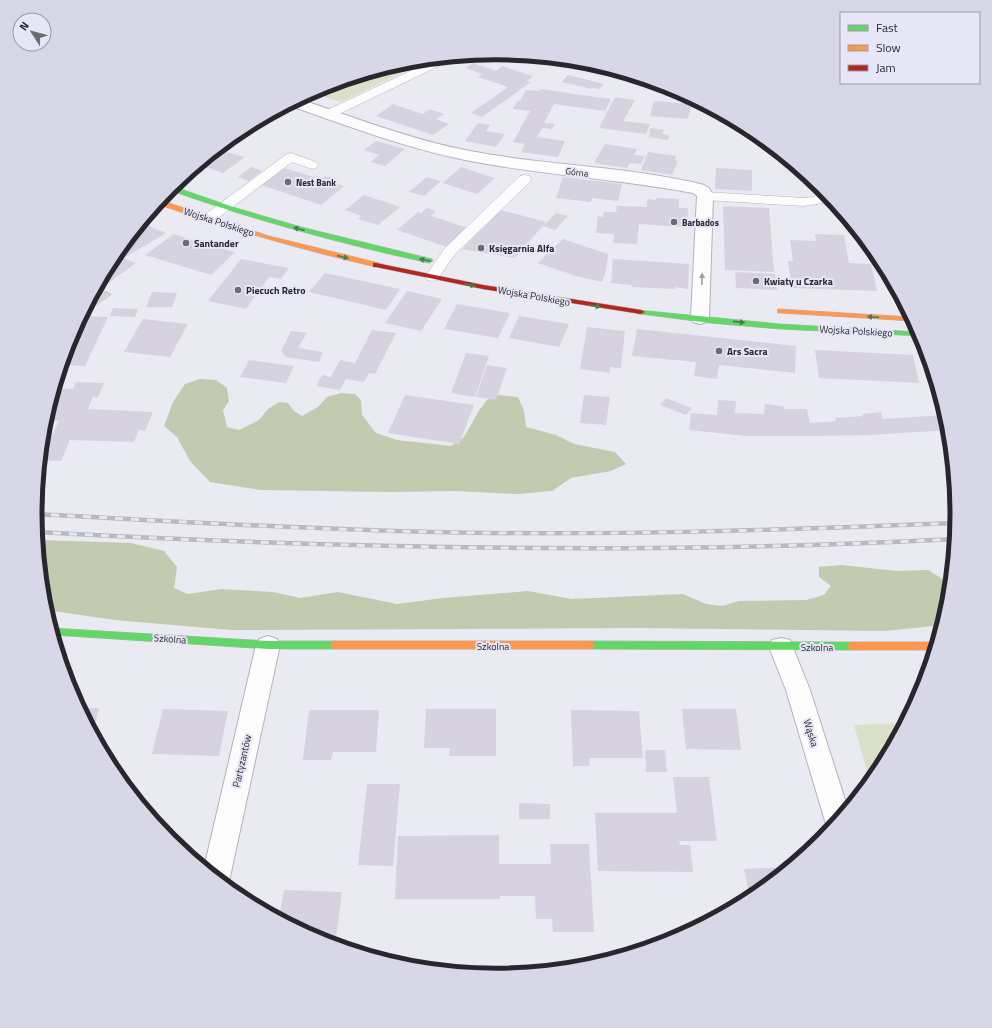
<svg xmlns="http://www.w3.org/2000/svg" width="992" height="1028" font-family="'Titillium Web',sans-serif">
  <rect width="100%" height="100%" fill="#eaeaf3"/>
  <!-- green -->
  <g fill="#dae1c8">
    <polygon points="430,59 341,102 311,93 320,88 406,62"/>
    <polygon points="904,723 879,770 870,782 854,725"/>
  </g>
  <!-- forest -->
  <g fill="#c2cab0">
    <polygon points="200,379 216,380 227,388 229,401 223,410 227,427 239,430 259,420 268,409 279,402 288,403 294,411 302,416 318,407 327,397 341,393 355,394 361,400 362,415 376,433 397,440 451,446 464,437 480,409 487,400 499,395 518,397 524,411 526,427 556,435 574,444 615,452 626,464 611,471 571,478 552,491 517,494 454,491 389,492 261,490 210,482 190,461 177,437 164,426 173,402 185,384"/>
    <polygon points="38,540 131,543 164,551 177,567 174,588 188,594 221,589 273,592 300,598 338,592 397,604 443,598 528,591 571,599 683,594 706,604 722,606 739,601 806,600 824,595 831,586 819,577 819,567 841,565 897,571 928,570 950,584 948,604 943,621 934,626 884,631 638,628 231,630 115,620 46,610"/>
  </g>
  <!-- building -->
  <g fill="#d7d2e0">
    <polygon points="538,57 586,62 606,68 603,72 573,65 569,69 542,63 544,61 536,59"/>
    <polygon points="473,63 496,71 502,66 533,76 527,81 531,82 482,117 471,113 508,87 478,77 482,74 466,68"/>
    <polygon points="568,75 604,84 599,89 592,88 591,89 562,82"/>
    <polygon points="541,89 595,97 611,99 605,111 554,104 544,123 555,124 552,129 542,128 537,137 565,141 558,157 521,152 525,144 513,142 530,111 513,109 518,100 520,101 526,90 540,91"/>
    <polygon points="615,97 635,100 623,121 650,124 646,134 599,128"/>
    <polygon points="654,101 692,104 688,119 650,116"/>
    <polygon points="393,104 423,114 430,109 444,114 436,119 449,124 433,135 376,116"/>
    <polygon points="273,113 278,115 227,152 245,157 223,173 203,166 209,162 204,160 240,131"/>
    <polygon points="478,123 490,125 486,131 505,134 496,147 465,141"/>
    <polygon points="650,128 664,130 662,134 669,135 668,140 649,137"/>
    <polygon points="747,128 752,131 763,140 750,140"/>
    <polygon points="376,141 405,149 385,166 371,162 379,155 364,150"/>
    <polygon points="605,144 637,149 634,155 645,156 641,164 630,163 627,168 594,163"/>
    <polygon points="648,152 676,156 675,160 678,161 672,175 641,170"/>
    <polygon points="251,167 262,171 249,181 238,177"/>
    <polygon points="461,167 495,178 477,194 443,183"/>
    <polygon points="284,168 321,179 325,176 338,180 334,183 344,186 321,205 261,185"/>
    <polygon points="716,168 752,170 752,191 715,189"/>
    <polygon points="427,177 441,181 424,196 409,192"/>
    <polygon points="563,177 622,184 618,201 592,198 591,202 556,198"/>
    <polygon points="364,195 400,207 378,225 358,219 361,216 345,210"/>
    <polygon points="656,198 679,199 679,208 688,208 687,227 639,224 637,244 613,243 614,234 596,233 598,216 603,217 604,212 616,212 617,206 647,207 647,199 656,200"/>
    <polygon points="723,206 769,208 774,272 725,270"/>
    <polygon points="427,208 436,211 431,216 468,228 447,247 397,230 418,212 421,213"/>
    <polygon points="501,210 546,222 515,258 462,249"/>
    <polygon points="556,213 568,216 555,230 543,226"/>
    <polygon points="141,223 166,233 126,257 117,253"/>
    <polygon points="174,234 201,243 235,252 211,275 145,255"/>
    <polygon points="815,234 844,235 849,263 871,264 877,291 792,288 788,261 793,261 790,240 816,241"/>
    <polygon points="563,239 608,254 606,271 602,282 576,276 538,263"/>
    <polygon points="115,255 136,263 93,294 113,258"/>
    <polygon points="241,259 289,268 281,279 269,277 246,309 208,301"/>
    <polygon points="613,259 689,264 688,289 675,287 675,289 632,287 632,285 611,283"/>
    <polygon points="735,272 775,274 777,290 736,288"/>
    <polygon points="325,273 400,289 386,310 309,292"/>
    <polygon points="101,289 113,294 96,306 88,303 93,294"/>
    <polygon points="407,291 442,299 421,331 385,323"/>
    <polygon points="152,292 177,293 172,307 146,307"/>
    <polygon points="457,304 510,313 498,338 444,329"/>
    <polygon points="113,308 138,309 135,317 110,316"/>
    <polygon points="82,316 108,317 85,366 62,365 70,337"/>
    <polygon points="519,316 569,324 559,347 509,338"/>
    <polygon points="143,319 188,324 170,357 124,352"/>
    <polygon points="587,327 625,331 621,368 610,367 610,373 580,369"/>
    <polygon points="637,329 796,346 795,373 719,365 717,379 694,376 696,362 632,356"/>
    <polygon points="372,330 396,333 375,374 369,373 364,382 346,379 340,390 316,386 322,375 331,377 340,360 355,363"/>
    <polygon points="291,331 307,333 298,348 323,352 319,362 286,357 281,351"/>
    <polygon points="815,350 913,355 919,383 819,378"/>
    <polygon points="466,353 489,356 475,397 451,393"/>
    <polygon points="249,360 294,366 286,383 240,377"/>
    <polygon points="487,365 507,368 496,400 476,397"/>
    <polygon points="76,382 104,383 98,397 93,397 88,409 153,412 145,431 139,430 134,442 70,440 61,461 41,460 59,421 45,420 55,388 73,389"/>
    <polygon points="405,395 474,405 459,444 388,433"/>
    <polygon points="584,395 610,397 606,425 580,423"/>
    <polygon points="666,398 692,408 686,415 660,405"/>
    <polygon points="718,400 736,401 735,413 764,414 765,404 783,406 784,409 807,409 810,423 836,421 835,418 863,416 862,414 881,412 883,419 945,415 949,430 871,435 812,436 747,436 689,430 691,413 717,415"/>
    <polygon points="80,708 99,708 93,732 84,716"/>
    <polygon points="163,709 228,711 219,756 152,754"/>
    <polygon points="426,709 496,709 496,756 449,756 450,748 424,748"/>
    <polygon points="682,709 736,709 741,750 686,749"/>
    <polygon points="309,710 379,710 376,752 333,752 331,760 303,760"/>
    <polygon points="571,710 639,711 643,758 589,758 590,766 573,766"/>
    <polygon points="645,750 665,750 667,772 646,772"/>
    <polygon points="673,777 709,777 717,841 679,841 680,845 690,845 693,872 598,871 595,813 677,813"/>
    <polygon points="367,784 400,784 393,866 358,865"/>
    <polygon points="519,803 550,804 550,819 519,819"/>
    <polygon points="499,835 499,864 551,864 550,844 589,844 594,932 553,932 552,919 536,919 535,896 500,896 500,899 395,899 398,836"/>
    <polygon points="788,867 752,897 750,898 744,869"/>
    <polygon points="284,890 342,892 335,945 319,940 279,918"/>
  </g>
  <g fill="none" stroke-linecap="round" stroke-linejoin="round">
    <defs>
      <g id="lane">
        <polygon points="452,57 451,60 333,117 325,117 323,114 325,111 436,59"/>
        <polygon points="291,153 316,162 318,165 316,168 312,169 292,162 213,222 203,222 201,219 203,216 287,154"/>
        <polygon points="525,175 530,176 531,179 530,182 455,254 437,280 432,281 427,280 425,277 445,248 520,176"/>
        <polygon points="824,191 830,198 823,203 804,206 705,200 700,199 698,196 700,193 705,192 804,198 814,197"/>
      </g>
      <g id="street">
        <path d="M299,99C356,118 412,140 470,151C547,166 627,166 704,185L709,188L713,196L709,318L707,322L700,324L693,322L691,318L697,196L693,193C619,179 544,175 470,161C408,149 348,126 288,105Z"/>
        <polygon points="268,636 277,639 280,645 230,877 226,886 204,868 256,645 259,639"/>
        <polygon points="781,638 790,640 810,690 848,809 830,830 825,821 786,690 769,647 772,640"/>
      </g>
      <g id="fast">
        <path d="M172,186L236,208L301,227L432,259L433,261L429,263C341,244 254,220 169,190Z"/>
        <polygon points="638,310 780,324 919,332 921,336 780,329 710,323 641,314 638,314"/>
        <polygon points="51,628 268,641 335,641 338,642 340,645 338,648 335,649 268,649 53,635"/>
        <polygon points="590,641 852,642 855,643 857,646 855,649 852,650 590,649 587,648 585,645 587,642"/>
      </g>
      <g id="slow">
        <path d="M160,200L269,236L379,263L380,265L376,267C302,250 229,229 157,204Z"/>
        <polygon points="778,309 911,317 913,321 781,313 778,313"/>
        <polygon points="335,641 590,641 593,642 595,645 593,648 590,649 335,649 332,648 330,645 332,642"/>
        <polygon points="852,642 935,642 936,643 934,650 852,650 849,649 847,646 849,643"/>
      </g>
      <polygon id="jam" points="373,263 376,263 483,285 641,310 645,312 641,314 483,289 376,267 373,267"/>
    </defs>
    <!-- lane casing -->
    <use href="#lane" stroke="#b4b3ba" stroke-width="1"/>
    <!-- street casing -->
    <use href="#street" stroke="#b4b3ba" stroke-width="2"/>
    <!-- fast casing -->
    <use href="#fast" stroke="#b4b3ba" stroke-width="1"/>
    <!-- slow casing -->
    <use href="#slow" stroke="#b4b3ba" stroke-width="1"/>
    <!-- jam casing -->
    <use href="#jam" stroke="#b4b3ba" stroke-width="1"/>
    <!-- lane -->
    <use href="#lane" fill="#fcfcfd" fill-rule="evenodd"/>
    <!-- street -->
    <use href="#street" fill="#fcfcfd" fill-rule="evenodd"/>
    <!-- fast -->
    <use href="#fast" fill="#63d668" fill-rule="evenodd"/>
    <!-- slow -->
    <use href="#slow" fill="#ff974d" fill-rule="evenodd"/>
    <!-- jam -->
    <use href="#jam" fill="#b3261e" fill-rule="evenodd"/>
    <defs>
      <g id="rail">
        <path d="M35,514C168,521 300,529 433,532C607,536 782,530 956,523"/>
        <path d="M37,532C343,549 649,555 955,539"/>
      </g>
    </defs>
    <!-- rail casing -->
    <use href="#rail" stroke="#bababc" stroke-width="4.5"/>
    <!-- rail -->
    <use href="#rail" stroke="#e7e6f7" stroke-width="3" stroke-dasharray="8" stroke-linecap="butt"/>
  </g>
  <!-- one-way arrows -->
  <defs><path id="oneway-solid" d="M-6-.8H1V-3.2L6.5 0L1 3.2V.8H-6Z"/></defs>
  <g fill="#457e4a">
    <use href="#oneway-solid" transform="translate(299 229) rotate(-165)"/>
    <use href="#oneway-solid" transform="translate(343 257) rotate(13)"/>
    <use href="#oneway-solid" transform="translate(425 260) rotate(-168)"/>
    <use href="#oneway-solid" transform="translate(470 285) rotate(10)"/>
    <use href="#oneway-solid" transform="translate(595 306) rotate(8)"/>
    <use href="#oneway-solid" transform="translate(873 317) rotate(-176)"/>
    <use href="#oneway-solid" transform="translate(739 322) rotate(6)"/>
  </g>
  <use fill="#9c9c9f" href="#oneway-solid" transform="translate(702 279) rotate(-88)"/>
  <!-- markers -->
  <g fill="#6b6b72" stroke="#e7e6f7" stroke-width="1.5">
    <circle cx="288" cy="182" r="4"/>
    <circle cx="674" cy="222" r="4"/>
    <circle cx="186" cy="243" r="4"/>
    <circle cx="481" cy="248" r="4"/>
    <circle cx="756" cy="281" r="4"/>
    <circle cx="238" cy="290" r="4"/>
    <circle cx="719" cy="351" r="4"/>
  </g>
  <g text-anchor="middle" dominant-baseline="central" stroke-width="4" stroke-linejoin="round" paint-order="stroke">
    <!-- far-street labels -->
    <g font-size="9" fill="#27272d" stroke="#e7e6f7">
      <text transform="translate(577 172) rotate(7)">Górna</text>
    </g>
    <!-- far-poi labels -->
    <g font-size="9" font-weight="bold" fill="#27272d" stroke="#e7e6f7" text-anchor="start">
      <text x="296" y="182">Nest Bank</text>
      <text x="682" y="222">Barbados</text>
    </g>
    <!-- street labels -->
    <g font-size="10" fill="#27272d" stroke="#e7e6f7">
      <text transform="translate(219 222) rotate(18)">Wojska Polskiego</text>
      <text transform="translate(534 296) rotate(10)">Wojska Polskiego</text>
      <text transform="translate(856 331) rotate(3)">Wojska Polskiego</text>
      <text transform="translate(170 639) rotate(4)">Szkolna</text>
      <text x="493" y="646">Szkolna</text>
      <text x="817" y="647">Szkolna</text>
      <text transform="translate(811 733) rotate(73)">Wąska</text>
      <text transform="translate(242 761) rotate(-77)">Partyzantów</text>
    </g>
    <!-- poi labels -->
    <g font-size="10" font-weight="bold" fill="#27272d" stroke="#e7e6f7" text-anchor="start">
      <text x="194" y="243">Santander</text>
      <text x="489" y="248">Księgarnia Alfa</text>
      <text x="764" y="281">Kwiaty u Czarka</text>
      <text x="246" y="290">Piecuch Retro</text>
      <text x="727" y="351">Ars Sacra</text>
    </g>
  </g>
  <!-- crop -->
  <path d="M0 0H992V1028H0ZM42 514a454 454 0 1 1 908 0a454 454 0 1 1-908 0Z" fill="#d8d7e7" fill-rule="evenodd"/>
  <path fill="none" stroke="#27272d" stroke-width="5" d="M42 514a454 454 0 1 1 908 0a454 454 0 1 1-908 0Z"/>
  <!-- legend -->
  <rect x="840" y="12" width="140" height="72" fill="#e7e6f7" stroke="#9a9aa6"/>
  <rect x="848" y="25" width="20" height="6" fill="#63d668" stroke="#9a9aa6"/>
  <text x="876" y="32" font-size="12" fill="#27272d">Fast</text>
  <rect x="848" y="45" width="20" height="6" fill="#ff974d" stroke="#9a9aa6"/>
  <text x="876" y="52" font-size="12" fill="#27272d">Slow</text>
  <rect x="848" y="65" width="20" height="6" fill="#b3261e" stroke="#9a9aa6"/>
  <text x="876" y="72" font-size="12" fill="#27272d">Jam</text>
  <!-- north arrow -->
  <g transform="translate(32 32) rotate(306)"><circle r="19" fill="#e7e6f7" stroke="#9a9aa6"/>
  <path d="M0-3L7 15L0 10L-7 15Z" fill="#6b6b72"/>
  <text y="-6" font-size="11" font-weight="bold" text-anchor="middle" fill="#27272d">N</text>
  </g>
</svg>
